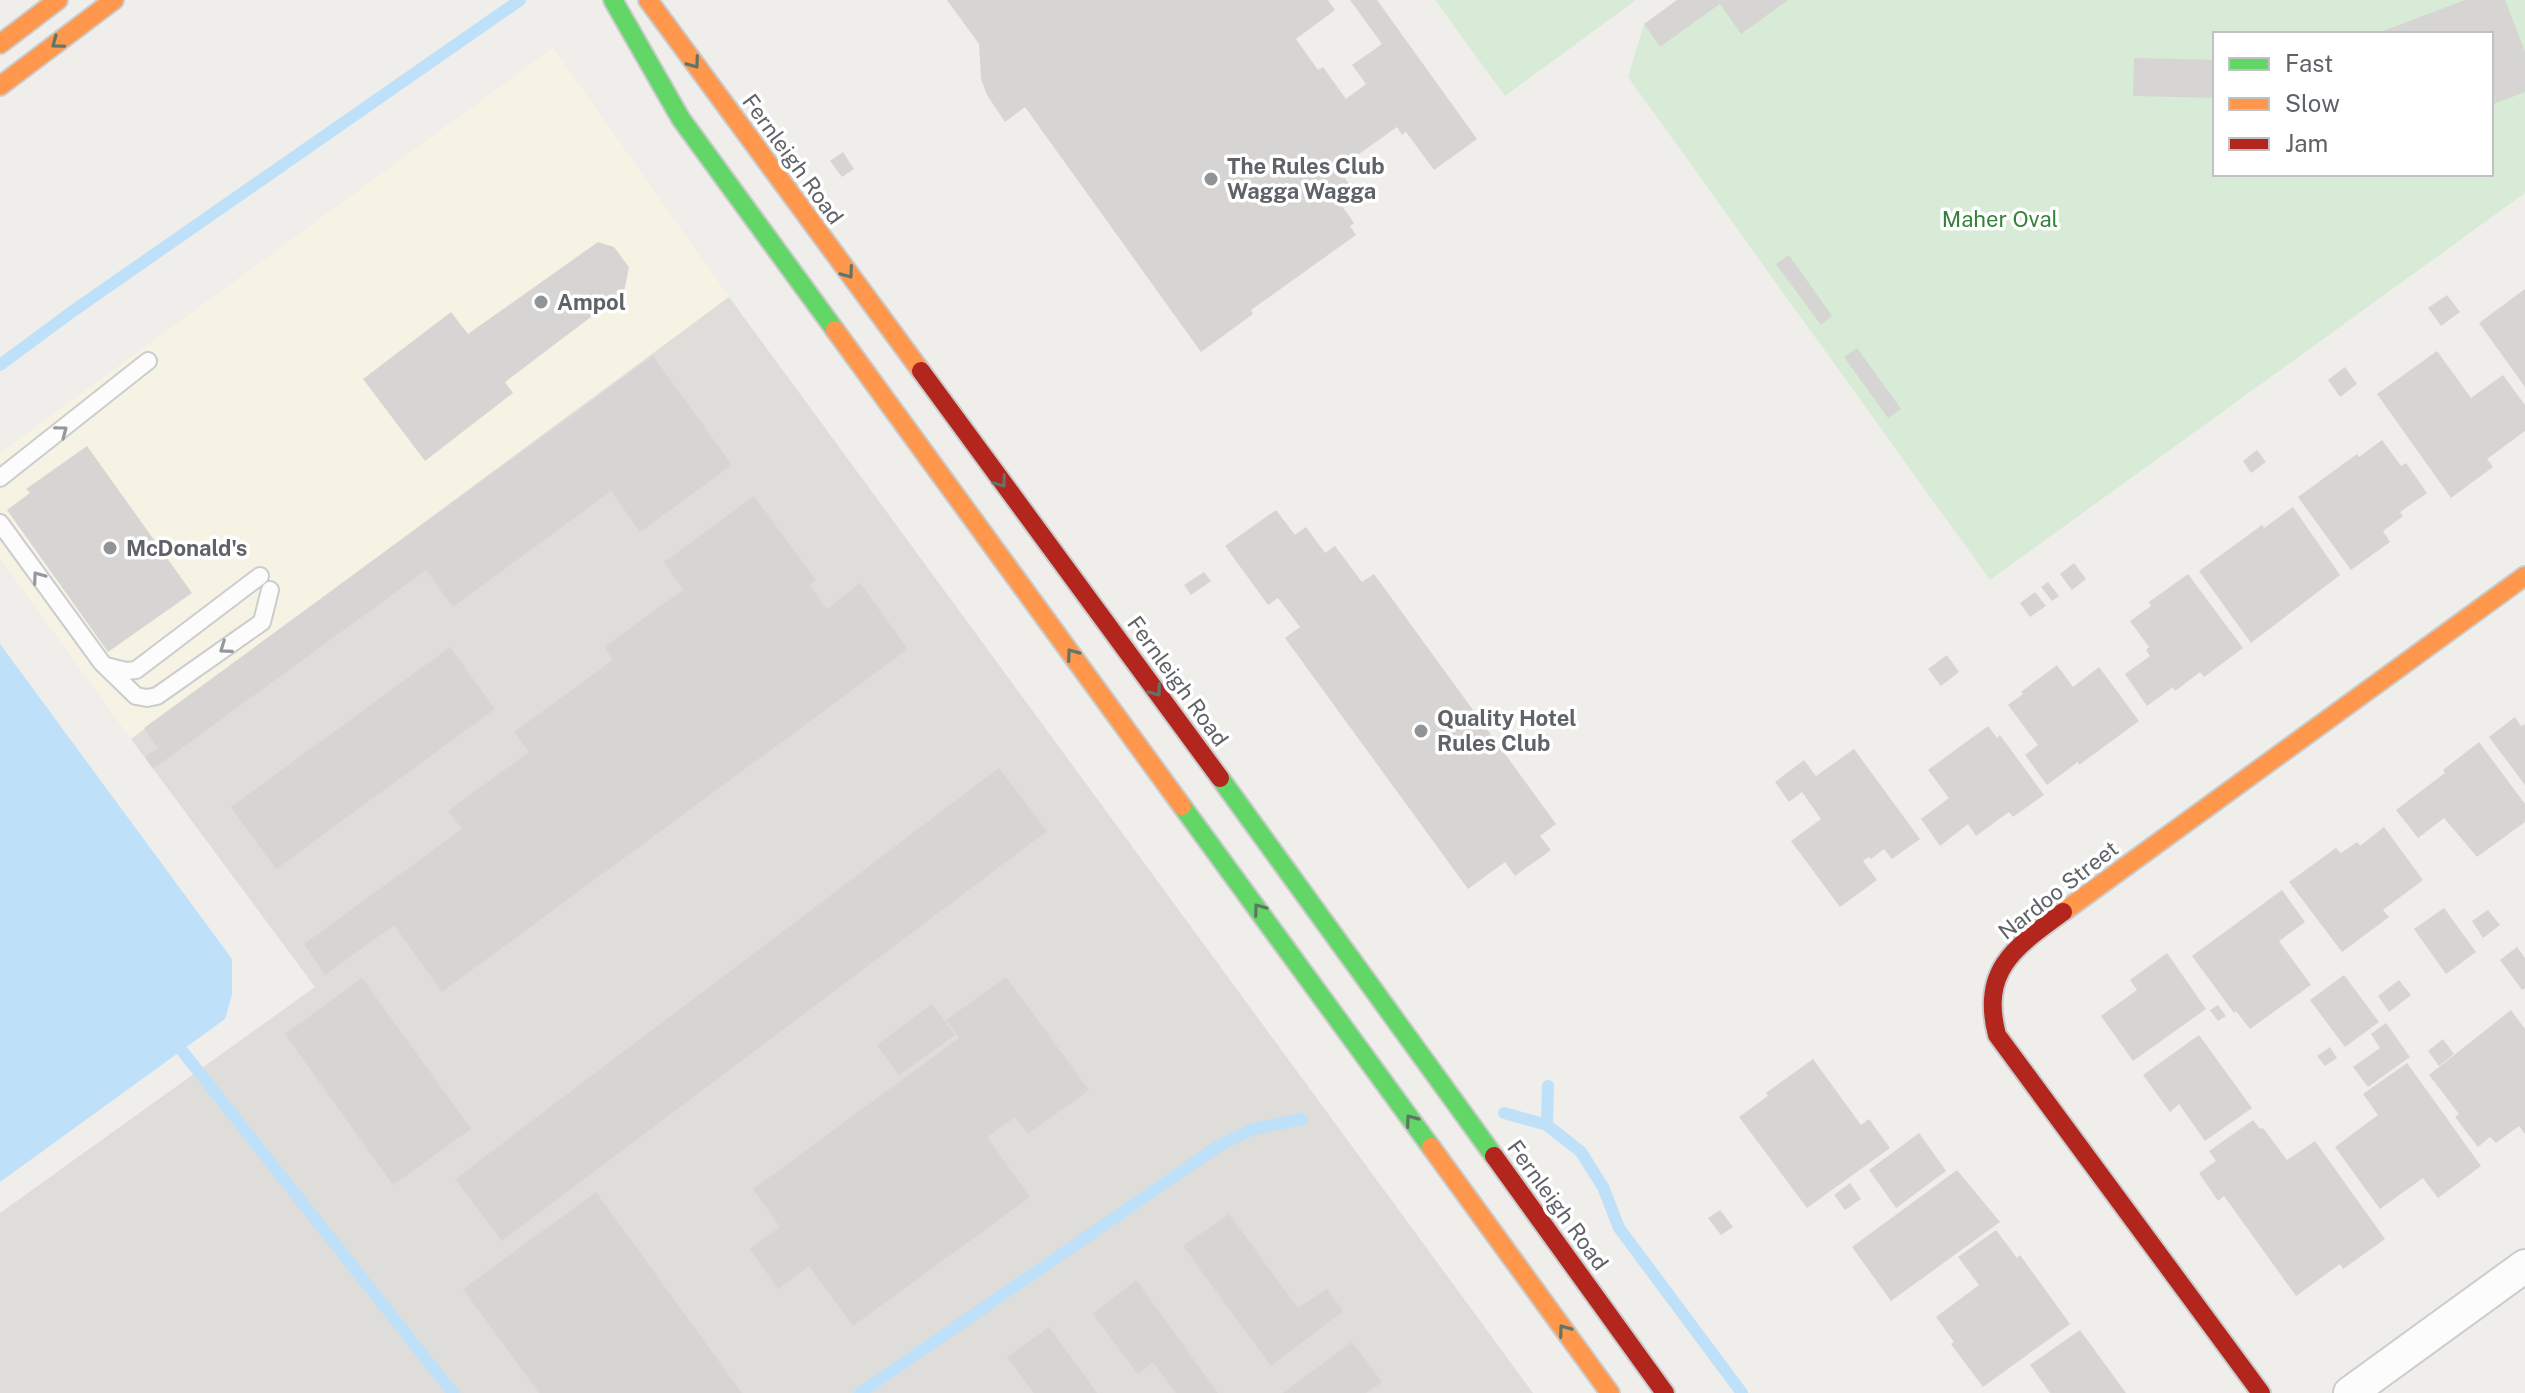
<svg xmlns="http://www.w3.org/2000/svg" width="2525" height="1393" font-family="'Public Sans',sans-serif">
  <rect width="100%" height="100%" fill="#efeeea"/>
  <!-- commercial -->
  <polygon fill="#f7f3e4" points="553,48 729,297 131,739 0,558 0,453"/>
  <!-- industrial -->
  <polygon fill="#dfddda" points="729,297 1533,1393 0,1393 0,1213 315,987 131,739"/>
  <!-- green -->
  <g fill="#d8ebd6" fill-rule="evenodd">
    <polygon points="1435,0 1636,0 1505,96"/>
    <path d="M1788,0H2525V193L1990,580L1628,77L1644,24L1660,47L1720,4ZM2215,34H2491V174H2215Z"/>
  </g>
  <!-- water -->
  <polygon fill="#bfe0f9" points="0,644 232,959 232,995 225,1019 0,1182"/>
  <g fill="none" stroke-linecap="round" stroke-linejoin="round">
    <!-- stream -->
    <g stroke="#bfe0f9" stroke-width="12">
      <polyline points="0,365 73,311 520,0"/>
      <polyline points="172,1038 453,1393"/>
      <polyline points="1504,1113 1547,1125 1548,1086"/>
      <polyline points="1547,1125 1581,1152 1603,1187 1619,1228 1742,1393"/>
      <polyline points="860,1393 1220,1145 1253,1129 1302,1119"/>
    </g>
  </g>
  <!-- building -->
  <g fill="#d6d5d3">
    <polygon points="947,0 1328,0 1335,10 1296,39 1318,70 1323,67 1346,99 1366,84 1352,65 1382,44 1350,0 1377,0 1477,139 1434,170 1406,132 1402,135 1397,127 1338,169 1353,189 1338,200 1354,223 1350,226 1356,235 1251,310 1253,314 1201,352 1025,107 1005,122 987,95 981,79 979,44"/>
    <polygon points="1677,0 1788,0 1741,34 1720,4 1660,47 1644,24"/>
    <polygon points="2465,0 2505,0 2525,52 2525,92 2491,105 2491,34 2375,34"/>
    <polygon points="2134,58 2215,60 2215,98 2133,96"/>
    <polygon points="843,152 854,169 842,177 830,161"/>
    <polygon points="598,242 614,247 629,267 624,292 505,382 513,393 425,461 363,379 451,312 468,334"/>
    <polygon points="1789,255 1832,316 1821,325 1776,264"/>
    <polygon points="2525,289 2525,387 2479,323"/>
    <polygon points="2447,295 2460,312 2441,326 2428,308"/>
    <polygon points="1857,348 1901,409 1888,418 1844,357"/>
    <polygon points="2437,351 2471,398 2503,375 2525,405 2525,431 2487,459 2493,467 2451,498 2377,394"/>
    <polygon points="653,356 732,465 640,532 611,491 453,607 426,570 153,769 145,757 158,748 144,728"/>
    <polygon points="2345,367 2357,384 2340,397 2328,380"/>
    <polygon points="2382,440 2401,466 2406,463 2427,493 2400,512 2403,516 2383,531 2390,542 2351,570 2298,497 2357,454 2359,457"/>
    <polygon points="87,446 192,593 108,652 7,510 30,493 26,489"/>
    <polygon points="2257,450 2266,462 2251,473 2243,461"/>
    <polygon points="754,496 816,580 809,585 827,609 860,583 908,649 442,992 394,925 325,975 304,944 462,829 448,811 529,752 514,732 613,660 604,647 683,590 664,562"/>
    <polygon points="2293,507 2340,575 2251,643 2199,571 2262,525 2264,528"/>
    <polygon points="1276,510 1295,535 1306,527 1325,553 1335,546 1362,582 1374,574 1556,824 1540,836 1551,850 1515,876 1505,862 1468,889 1285,638 1300,627 1278,598 1268,605 1225,546"/>
    <polygon points="2074,563 2086,579 2072,590 2060,574"/>
    <polygon points="1204,572 1211,581 1191,595 1184,585"/>
    <polygon points="2188,574 2243,648 2204,677 2200,672 2175,691 2173,687 2147,706 2125,674 2150,656 2146,650 2149,647 2130,621 2151,606 2149,602"/>
    <polygon points="2048,582 2059,596 2052,601 2041,587"/>
    <polygon points="2035,592 2046,606 2030,617 2020,603"/>
    <polygon points="450,647 495,709 276,869 231,807"/>
    <polygon points="1947,655 1959,672 1941,686 1928,669"/>
    <polygon points="2057,665 2073,687 2099,667 2139,721 2079,765 2078,762 2047,785 2025,755 2038,745 2008,705 2023,694 2021,692"/>
    <polygon points="2515,717 2521,726 2525,724 2525,785 2489,737"/>
    <polygon points="1988,726 1997,738 2000,735 2044,795 2013,817 2009,812 1976,836 1968,824 1940,846 1921,819 1949,798 1928,770"/>
    <polygon points="2479,742 2525,804 2525,822 2477,857 2444,818 2418,838 2396,810 2445,773 2443,770"/>
    <polygon points="1854,749 1920,839 1892,859 1884,849 1871,859 1869,857 1863,861 1877,880 1840,907 1791,841 1821,819 1802,792 1789,802 1775,782 1804,760 1816,776"/>
    <polygon points="999,768 1047,831 502,1241 455,1179"/>
    <polygon points="2384,827 2423,880 2383,910 2389,917 2342,952 2289,882 2336,848 2341,853 2357,842 2360,846"/>
    <polygon points="2282,890 2305,922 2279,941 2311,985 2250,1029 2236,1011 2234,1013 2192,956"/>
    <polygon points="2444,908 2476,952 2446,974 2414,929"/>
    <polygon points="2488,910 2500,925 2483,938 2472,921"/>
    <polygon points="2517,947 2525,958 2525,988 2522,990 2500,960"/>
    <polygon points="2167,953 2206,1009 2133,1061 2101,1016 2137,990 2130,980"/>
    <polygon points="2344,975 2379,1022 2345,1047 2310,1000"/>
    <polygon points="1006,977 1089,1090 1028,1134 1015,1117 987,1137 1030,1197 853,1326 809,1266 778,1289 750,1249 780,1227 753,1189 959,1038 946,1020"/>
    <polygon points="362,978 471,1129 393,1185 285,1034"/>
    <polygon points="2399,980 2411,995 2389,1012 2378,996"/>
    <polygon points="932,1004 955,1035 899,1075 877,1045"/>
    <polygon points="2218,1005 2226,1016 2218,1021 2210,1010"/>
    <polygon points="2511,1010 2525,1029 2525,1134 2519,1126 2496,1143 2490,1137 2478,1147 2455,1117 2459,1114 2429,1075"/>
    <polygon points="2386,1023 2410,1057 2368,1087 2353,1067 2380,1048 2371,1034"/>
    <polygon points="2199,1035 2252,1108 2205,1141 2179,1104 2170,1112 2143,1075"/>
    <polygon points="2443,1039 2454,1054 2439,1066 2428,1051"/>
    <polygon points="2330,1047 2337,1058 2325,1066 2317,1056"/>
    <polygon points="1813,1059 1861,1125 1869,1119 1890,1148 1807,1208 1739,1117 1768,1096 1766,1093"/>
    <polygon points="2407,1063 2481,1166 2438,1198 2423,1178 2380,1209 2335,1147 2378,1115 2363,1094"/>
    <polygon points="2253,1120 2260,1129 2263,1128 2287,1160 2315,1141 2385,1239 2343,1269 2340,1264 2296,1296 2224,1196 2218,1201 2199,1173 2216,1161 2209,1151"/>
    <polygon points="1919,1133 1946,1171 1896,1208 1869,1170"/>
    <polygon points="1957,1170 2000,1222 1891,1301 1852,1247"/>
    <polygon points="1850,1183 1861,1199 1845,1210 1834,1195"/>
    <polygon points="596,1192 742,1393 539,1393 463,1289"/>
    <polygon points="1720,1210 1733,1227 1721,1235 1708,1218"/>
    <polygon points="1229,1214 1298,1308 1327,1289 1343,1311 1271,1366 1183,1246"/>
    <polygon points="1996,1230 2017,1258 2020,1255 2070,1324 1983,1387 1951,1344 1954,1342 1936,1317 1979,1285 1958,1257"/>
    <polygon points="1136,1280 1218,1393 1176,1393 1153,1362 1138,1374 1093,1314"/>
    <polygon points="1049,1327 1097,1393 1034,1393 1007,1357"/>
    <polygon points="2080,1330 2126,1393 2050,1393 2030,1365"/>
    <polygon points="1352,1342 1382,1382 1366,1393 1283,1393"/>
  </g>
  <g fill="none" stroke-linecap="round" stroke-linejoin="round">
    <defs>
      <g id="lane">
        <polyline points="0,478 148,361"/>
        <polyline points="0,523 102,663 136,696 147,698 157,696 262,622 270,590"/>
        <polyline points="106,666 126,671 136,670 260,576"/>
      </g>
      <polyline id="street" points="2350,1393 2525,1266"/>
      <g id="fast">
        <polyline points="613,0 681,119 835,330"/>
        <polyline points="1220,778 1494,1156"/>
        <polyline points="1182,806 1431,1147"/>
      </g>
      <g id="slow">
        <polyline points="648,0 921,371"/>
        <polyline points="0,44 58,0"/>
        <polyline points="0,86 114,0"/>
        <polyline points="835,330 1182,806"/>
        <polyline points="2063,912 2525,576"/>
        <polyline points="1431,1147 1610,1393"/>
      </g>
      <g id="jam">
        <polyline points="921,371 1220,778"/>
        <path d="M2063,912C2015,947 1980,970 1997,1035L2261,1393"/>
        <polyline points="1494,1156 1665,1393"/>
      </g>
    </defs>
    <!-- lane casing -->
    <use href="#lane" stroke="#cbcccc" stroke-width="20"/>
    <!-- street casing -->
    <use href="#street" stroke="#cbcccc" stroke-width="36"/>
    <!-- fast casing -->
    <use href="#fast" stroke="#cacacb" stroke-width="22"/>
    <!-- slow casing -->
    <use href="#slow" stroke="#cacacb" stroke-width="22"/>
    <!-- jam casing -->
    <use href="#jam" stroke="#cacacb" stroke-width="22"/>
    <!-- lane -->
    <use href="#lane" stroke="#fdfcfc" stroke-width="16"/>
    <!-- street -->
    <use href="#street" stroke="#fdfcfc" stroke-width="32"/>
    <!-- fast -->
    <use href="#fast" stroke="#63d668" stroke-width="18"/>
    <!-- slow -->
    <use href="#slow" stroke="#ff974d" stroke-width="18"/>
    <!-- jam -->
    <use href="#jam" stroke="#b3261e" stroke-width="18"/>
  </g>
  <!-- one-way arrows -->
  <defs><path id="oneway-chevron" d="M-2-3.5L2.5 0L-2 3.5" fill="none" stroke-width="1.6" stroke-linecap="round" stroke-linejoin="round" transform="scale(2)"/></defs>
  <g stroke="#607468">
    <use href="#oneway-chevron" transform="translate(57 43) rotate(143)"/>
    <use href="#oneway-chevron" transform="translate(694 63) rotate(54)"/>
    <use href="#oneway-chevron" transform="translate(848 273) rotate(54)"/>
    <use href="#oneway-chevron" transform="translate(1001 482) rotate(54)"/>
    <use href="#oneway-chevron" transform="translate(1072 654) rotate(-126)"/>
    <use href="#oneway-chevron" transform="translate(1156 691) rotate(54)"/>
    <use href="#oneway-chevron" transform="translate(1259 909) rotate(-126)"/>
    <use href="#oneway-chevron" transform="translate(1411 1120) rotate(-126)"/>
    <use href="#oneway-chevron" transform="translate(1564 1330) rotate(-126)"/>
  </g>
  <g stroke="#96999c">
    <use href="#oneway-chevron" transform="translate(62 431) rotate(-37)"/>
    <use href="#oneway-chevron" transform="translate(38 577) rotate(-126)"/>
    <use href="#oneway-chevron" transform="translate(225 648) rotate(145)"/>
  </g>
  <!-- markers -->
  <g fill="#919496" stroke="#fff" stroke-width="3">
    <circle cx="1211" cy="179" r="8"/>
    <circle cx="541" cy="302" r="8"/>
    <circle cx="110" cy="548" r="8"/>
    <circle cx="1421" cy="731" r="8"/>
  </g>
  <g text-anchor="middle" dominant-baseline="central" stroke-width="7" stroke-linejoin="round" paint-order="stroke">
    <!-- street labels -->
    <g font-size="22" fill="#5f6368" stroke="#fff">
      <text transform="translate(793 159) rotate(54)">Fernleigh Road</text>
      <text transform="translate(1178 681) rotate(54)">Fernleigh Road</text>
      <text transform="translate(2058 890) rotate(-38)">Nardoo Street</text>
      <text transform="translate(1558 1205) rotate(54)">Fernleigh Road</text>
    </g>
    <!-- poi labels -->
    <g font-size="22" font-weight="bold" fill="#5f6368" stroke="#fff" text-anchor="start">
      <text x="1227" y="166">The Rules Club<tspan x="1227" dy="25">Wagga Wagga</tspan></text>
      <text x="557" y="302">Ampol</text>
      <text x="126" y="548">McDonald's</text>
      <text x="1437" y="718">Quality Hotel<tspan x="1437" dy="25">Rules Club</tspan></text>
    </g>
    <!-- park labels -->
    <g font-size="22" fill="#348238" stroke="#fff">
      <text x="2000" y="219">Maher Oval</text>
    </g>
  </g>
  <!-- legend -->
  <rect x="2213" y="32" width="280" height="144" fill="#ffffff" stroke="#bfc1c3" stroke-width="2"/>
  <rect x="2229" y="58" width="40" height="12" fill="#63d668" stroke="#bfc1c3" stroke-width="2"/>
  <text x="2285" y="72" font-size="24" fill="#5f6368">Fast</text>
  <rect x="2229" y="98" width="40" height="12" fill="#ff974d" stroke="#bfc1c3" stroke-width="2"/>
  <text x="2285" y="112" font-size="24" fill="#5f6368">Slow</text>
  <rect x="2229" y="138" width="40" height="12" fill="#b3261e" stroke="#bfc1c3" stroke-width="2"/>
  <text x="2285" y="152" font-size="24" fill="#5f6368">Jam</text>
</svg>
